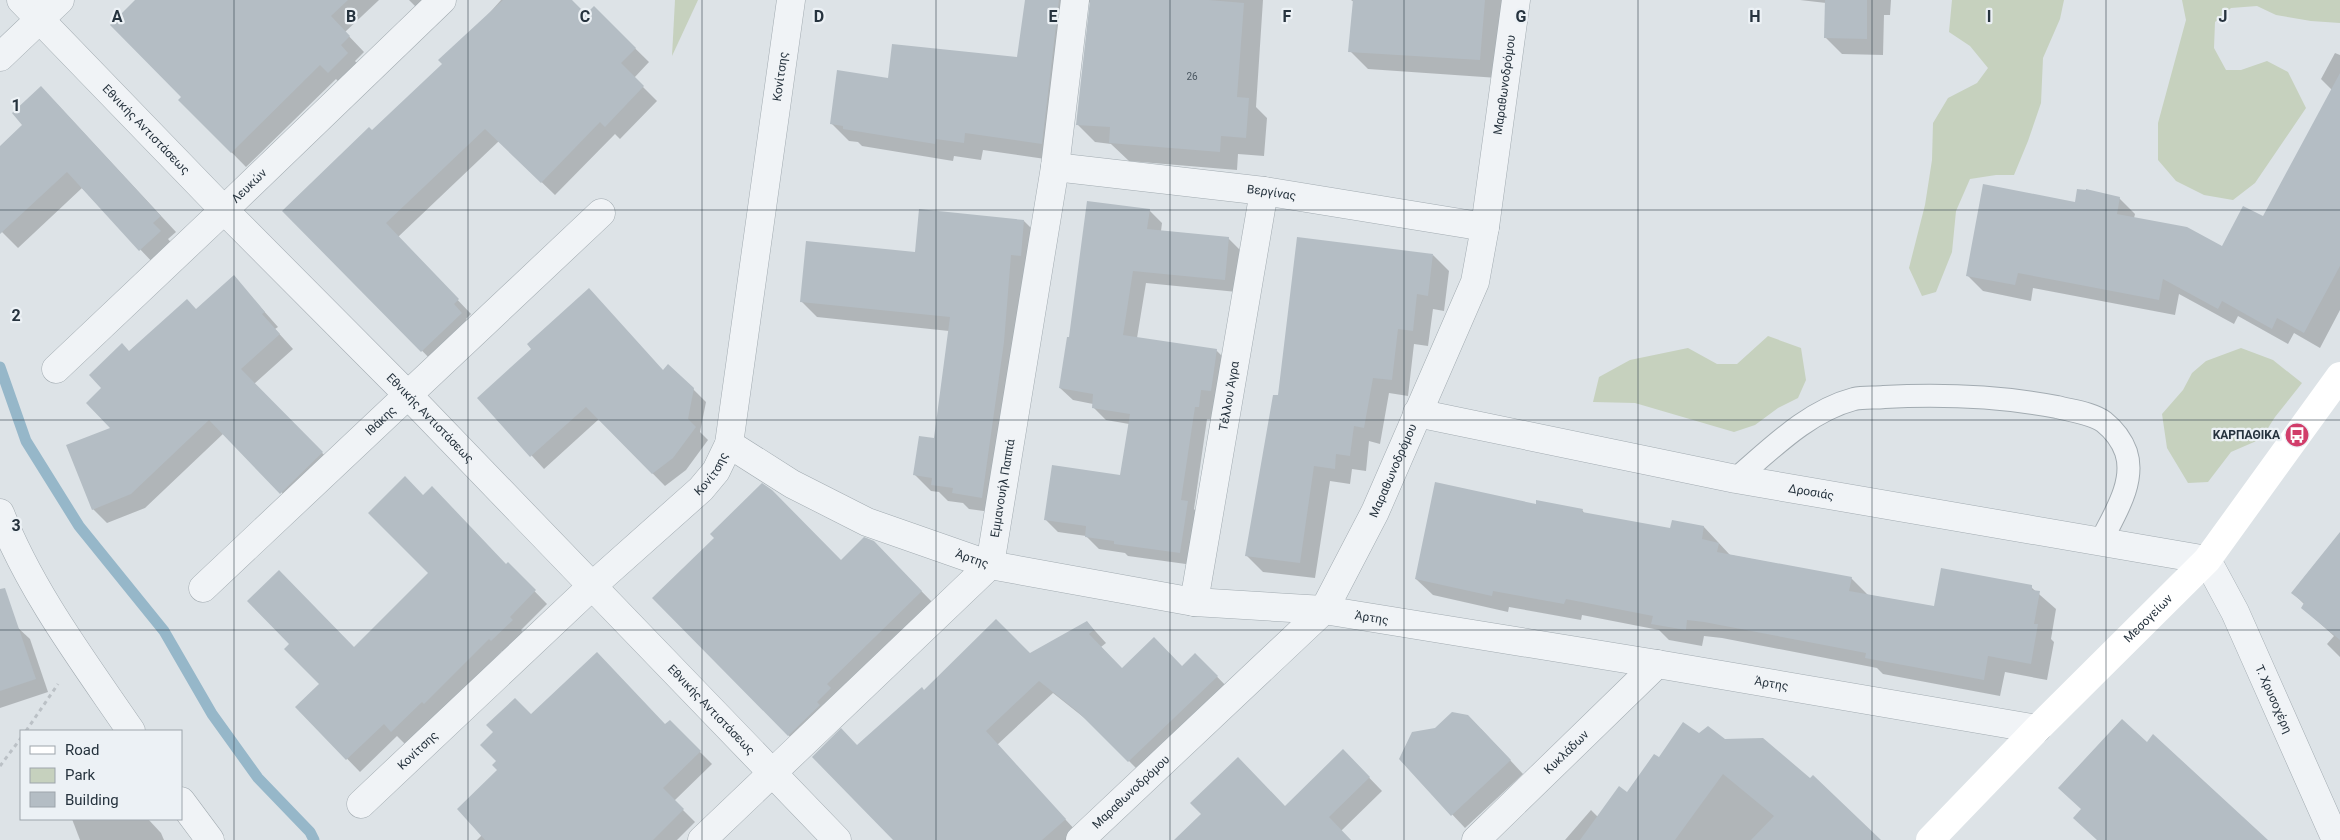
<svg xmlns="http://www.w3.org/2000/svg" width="2340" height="840" font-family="Roboto,sans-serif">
  <rect width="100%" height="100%" fill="#dde3e7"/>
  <!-- green -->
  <g fill="#c6d1be">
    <polygon points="675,0 698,0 672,56"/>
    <polygon points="1952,0 2064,0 2060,19 2043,58 2041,103 2028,141 2014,175 1996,175 1970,179 1956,211 1952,252 1936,292 1922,296 1909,268 1925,205 1932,160 1933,123 1948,98 1977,83 1988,68 1970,46 1949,32"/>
    <polygon points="2182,0 2340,0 2340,23 2311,21 2276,15 2257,6 2231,8 2215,22 2214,48 2226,70 2241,70 2267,61 2288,72 2306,108 2255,183 2233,200 2204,195 2176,181 2158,160 2158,123 2186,20"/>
    <polygon points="1768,336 1801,348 1806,380 1798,398 1778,408 1755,425 1734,432 1635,403 1593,402 1599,377 1630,360 1688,348 1717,364 1737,364"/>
    <polygon points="2241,348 2273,360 2302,383 2275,417 2261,439 2231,452 2208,482 2188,483 2167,448 2162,414 2183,390 2192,373 2206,361"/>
  </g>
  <!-- shadow -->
  <g fill="#0003">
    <polygon points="137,0 379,0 345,32 364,52 355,61 362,69 343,87 336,79 246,167 180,100 182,97"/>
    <polygon points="409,0 427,0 418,9"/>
    <polygon points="501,0 571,0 586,16 594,8 649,62 634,78 657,101 620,139 615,134 555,195 499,141 398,237 471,314 466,319 475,327 436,365 354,281 372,132 444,64"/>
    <polygon points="1027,0 1263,0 1256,107 1267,118 1264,156 1238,154 1237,170 1129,161 1111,144 1095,142 1077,124 1092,1 1080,8 1059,161 983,150 981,160 954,156 953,161 862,146 858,142 849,141 831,123 1012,101"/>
    <polygon points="1351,0 1504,0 1498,78 1368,69 1350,51 1354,2"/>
    <polygon points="1800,0 1891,0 1890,15 1884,15 1883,55 1842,54 1826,38 1826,3"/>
    <polygon points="2335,53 2340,55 2340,310 2320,348 2294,333 2288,344 2238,316 2234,324 2179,294 2175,315 2033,288 2031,301 1983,291 1967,275 2076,204 2119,198 2135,214 2134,218 2223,248 2264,218 2332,90 2321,79"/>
    <polygon points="57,104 176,232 168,239 176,248 156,266 82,188 18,248 0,230 0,148 24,126"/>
    <polygon points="1149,210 1162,223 1161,231 1228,238 1241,251 1237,292 1146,283 1137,338 1216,350 1229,363 1224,403 1214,402 1211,419 1207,419 1194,509 1200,515 1193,565 1128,556 1125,553 1099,549 1086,536 1058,532 1046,520 1121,477 1129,424 1106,420 1093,407 1093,404 1073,400 1060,388 1070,339"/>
    <polygon points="1024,221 1040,237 998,513 969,509 963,503 948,501 939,492 931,491 915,475 935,440 949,331 817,317 801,301 916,253"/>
    <polygon points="1433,255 1449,271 1444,311 1433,309 1428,346 1414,344 1408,396 1389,393 1380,444 1369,441 1366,471 1352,469 1350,484 1330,481 1315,578 1263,572 1247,556 1279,397"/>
    <polygon points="234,277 278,327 275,329 293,349 254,384 336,467 296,507 224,433 145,508 107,523 93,509 112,428 103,388 129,352 197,310"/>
    <polygon points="663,371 693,389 706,402 700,432 708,440 686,470 665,486 599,419 544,469 479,398"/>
    <polygon points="423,497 506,566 508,564 547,604 521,630 525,634 505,653 502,651 438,716 436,714 405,744 397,736 360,772 297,707 430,573"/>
    <polygon points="1537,505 1582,510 1585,514 1671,530 1704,527 1730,555 1851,578 1868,595 1935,607 2031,587 2056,609 2051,639 2054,642 2047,680 2005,672 2000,696 1883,674 1877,668 1722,638 1704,636 1702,646 1669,640 1659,630 1582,615 1581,620 1509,607 1508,612 1433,595 1416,579"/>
    <polygon points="873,542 937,607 804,751 654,598 841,562"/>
    <polygon points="2340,543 2340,657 2327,644 2334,636 2303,608 2305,605 2293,593"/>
    <polygon points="1087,622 1106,643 1101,647 1122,670 1182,667 1195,654 1230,690 1142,774 1092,724 1053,693 997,745 1077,832 1069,840 894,840 858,747 924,692 1030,654"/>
    <polygon points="17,627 30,639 48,692 0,708 0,633"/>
    <polygon points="531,715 665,726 670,722 712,764 674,801 695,822 677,840 477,840 482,835 498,770"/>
    <polygon points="1481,729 1523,774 1465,828 1400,759"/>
    <polygon points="1700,734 1725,740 1879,840 1565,840 1591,810 1598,817 1627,794 1659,759"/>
    <polygon points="1356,764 1382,791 1341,831 1350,840 1176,840 1286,808"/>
    <polygon points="72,819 148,819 161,833 164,840 80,840"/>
  </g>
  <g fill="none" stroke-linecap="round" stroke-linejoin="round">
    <!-- stream -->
    <polyline stroke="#96b7c9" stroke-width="11" points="0,367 26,441 79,526 164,631 212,714 258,778 310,832 314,840"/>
  </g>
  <!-- building -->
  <g fill="#b4bdc4">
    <polygon points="135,0 348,0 331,16 350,36 341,45 348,53 328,73 320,65 231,153 178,100 181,97 110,25"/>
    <polygon points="503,0 572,0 586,14 594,6 636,48 621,63 644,86 605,127 600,122 541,183 485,129 386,223 459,299 454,304 462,313 421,352 282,211 369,127 372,130 442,64 438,60"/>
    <polygon points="1025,0 1059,0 1042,144 965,133 964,143 936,139 935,144 843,129 843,126 830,124 837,70 888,78 892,44 1017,57"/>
    <polygon points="1090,0 1209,0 1244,3 1237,97 1249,98 1246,138 1221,136 1220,152 1109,143 1110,127 1076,125"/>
    <polygon points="1353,0 1485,0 1480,60 1348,52"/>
    <polygon points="1825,0 1867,0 1867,39 1824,38"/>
    <polygon points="2340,73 2340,266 2304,333 2277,318 2272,329 2222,301 2218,309 2163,279 2159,300 2018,273 2015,285 1966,276 1983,184 2075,202 2077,189 2086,190 2086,189 2120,197 2117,214 2187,227 2222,246 2243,206 2263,216"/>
    <polygon points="41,86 161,216 153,223 161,231 139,251 67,172 0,234 0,146 22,125 12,113"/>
    <polygon points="1087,201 1150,209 1147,229 1229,237 1225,280 1133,271 1123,335 1217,349 1211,391 1201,390 1199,407 1195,407 1181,500 1188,501 1180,553 1114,544 1114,541 1085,537 1086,526 1044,520 1052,465 1120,475 1130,414 1092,408 1093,394 1059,388 1067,337 1069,337"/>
    <polygon points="919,209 1024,220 1021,256 1011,255 1004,342 982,498 952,493 953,488 931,485 932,478 913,475 919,436 934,438 950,317 800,302 806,241 915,252"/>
    <polygon points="1297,237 1433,254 1428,296 1417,294 1413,331 1398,329 1392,380 1373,378 1364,428 1354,426 1350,456 1336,454 1335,469 1314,466 1300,563 1245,556 1273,395 1278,395"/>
    <polygon points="234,275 265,312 262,314 280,334 241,369 323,452 280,494 209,420 131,494 92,510 66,445 110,428 86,403 101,388 89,375 122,343 129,351 187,299 196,309"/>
    <polygon points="589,288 663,370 668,364 694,388 688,419 696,427 673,458 652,474 586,407 530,457 477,398 531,349 527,344"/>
    <polygon points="405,476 423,495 432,486 506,564 508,562 536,590 510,617 513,620 491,641 489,639 424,704 422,702 391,732 384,724 346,760 295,707 319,684 284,649 289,644 247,601 279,570 354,647 428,573 368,513"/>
    <polygon points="1435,482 1536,504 1536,500 1583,509 1582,512 1670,528 1672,520 1704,526 1702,539 1719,543 1717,552 1852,577 1849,591 1934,606 1941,568 2032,585 2032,590 2040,591 2034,624 2038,624 2031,664 1988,656 1984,680 1865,658 1866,653 1704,622 1687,620 1686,630 1651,624 1653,616 1566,599 1564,604 1493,591 1492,596 1415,579"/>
    <polygon points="762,483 772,490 841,560 864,537 874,541 922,591 827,684 831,688 817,702 820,705 788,736 652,598 714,538 710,534"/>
    <polygon points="2340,532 2340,640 2301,608 2304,603 2291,593"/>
    <polygon points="5,588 36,679 0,691 0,589"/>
    <polygon points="996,619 1030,653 1087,621 1094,630 1089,634 1122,668 1154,637 1182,666 1195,653 1218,676 1128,762 1078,712 1039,681 986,731 1066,819 1042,840 893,840 812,757 841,728 857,745 922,687 924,690"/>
    <polygon points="597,652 665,724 670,720 701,751 663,788 684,809 653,840 485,840 457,809 497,770 492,765 496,761 480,745 493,732 486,725 515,698 531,714"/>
    <polygon points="1452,712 1468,715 1511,760 1451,816 1399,759 1412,732 1435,728"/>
    <polygon points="2122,719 2147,742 2153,734 2268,840 2097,840 2073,818 2081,809 2058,788"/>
    <polygon points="1683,722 1699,733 1708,726 1725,739 1763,738 1810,778 1813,775 1881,840 1751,840 1774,816 1723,774 1675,840 1580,840 1619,786 1627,792 1654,754 1659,757"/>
    <polygon points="1343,749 1370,777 1329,817 1351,840 1174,840 1201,814 1190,803 1238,757 1285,806"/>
  </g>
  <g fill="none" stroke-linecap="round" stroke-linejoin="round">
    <defs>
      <path id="lane" d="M1736,479C1771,449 1808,411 1854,399C1863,397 1875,398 1884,397C1943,394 2000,396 2057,407C2072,411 2092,413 2104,422C2114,430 2122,441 2126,452C2136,482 2114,515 2101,541"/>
      <g id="street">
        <path id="s1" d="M21,0L224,210L408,395L837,840"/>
        <polyline points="0,57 60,0"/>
        <path id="s2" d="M1055,167L1264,191L1485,227"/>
        <path id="s3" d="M56,369L224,210L442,0"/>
        <path id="s4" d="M1417,413L1736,479L2207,560L2235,612L2336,840"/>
        <path id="s5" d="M729,444L792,484L867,522L990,565L1194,602L1324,610L1657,664L2037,729"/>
        <path d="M0,513C31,592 84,662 131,731"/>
        <path id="s6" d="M203,588L601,213"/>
        <path id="s7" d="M1194,602L1264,191"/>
        <polyline points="181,801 210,840"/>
        <path id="s8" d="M361,804L591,587L701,489L716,471L729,444L791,0"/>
        <path id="s9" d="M702,840L990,565L1055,167L1075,0"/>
        <path id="s10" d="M1080,840L1324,610L1375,512L1475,282L1485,227L1516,0"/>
        <path id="s11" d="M1476,840L1657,664"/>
      </g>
    </defs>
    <!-- lane casing -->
    <use href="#lane" stroke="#a2abb1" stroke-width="24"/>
    <!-- street casing -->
    <use href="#street" stroke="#a2abb1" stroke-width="29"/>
    <!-- path -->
    <g stroke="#bbc1c6" stroke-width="3" stroke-dasharray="4 4" stroke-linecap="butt">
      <polyline points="26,731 58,684"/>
      <polyline points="0,766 21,738"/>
    </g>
    <!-- lane -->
    <use href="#lane" stroke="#f0f3f6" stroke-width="22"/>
    <!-- street -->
    <use href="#street" stroke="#f0f3f6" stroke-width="28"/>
    <!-- secondary -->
    <path stroke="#fff" stroke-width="28" id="s12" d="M1930,840L2037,729L2207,560L2340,376"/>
  </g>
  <!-- grid -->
  <path fill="none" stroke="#26333e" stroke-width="1" stroke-opacity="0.55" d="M234,0V840M468,0V840M702,0V840M936,0V840M1170,0V840M1404,0V840M1638,0V840M1872,0V840M2106,0V840M0,210H2340M0,420H2340M0,630H2340"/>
  <!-- icons -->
  <defs>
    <symbol id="bus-disc" viewBox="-11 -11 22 22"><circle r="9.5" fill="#d13d6a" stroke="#ecf1f5"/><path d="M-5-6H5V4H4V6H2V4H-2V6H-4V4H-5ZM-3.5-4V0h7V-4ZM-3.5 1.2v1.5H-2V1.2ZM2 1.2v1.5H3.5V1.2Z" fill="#fff"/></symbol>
  </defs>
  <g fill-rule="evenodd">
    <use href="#bus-disc" x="2283" y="421" width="28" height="28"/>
  </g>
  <g text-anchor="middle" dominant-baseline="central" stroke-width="4.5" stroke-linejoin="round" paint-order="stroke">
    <!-- number labels -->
    <g font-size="10" fill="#4a5660">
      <text x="1192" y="76">26</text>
    </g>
    <!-- street labels -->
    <g font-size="12" fill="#26333e" stroke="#ecf1f5">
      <text stroke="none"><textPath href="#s8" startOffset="888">Κονίτσης</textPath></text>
      <text stroke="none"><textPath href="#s10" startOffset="896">Μαραθωνοδρόμου</textPath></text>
      <text stroke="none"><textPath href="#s1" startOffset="180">Εθνικής Αντιστάσεως</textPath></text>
      <text stroke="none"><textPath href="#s3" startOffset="266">Λευκών</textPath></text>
      <text stroke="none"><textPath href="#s2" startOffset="218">Βεργίνας</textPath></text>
      <text stroke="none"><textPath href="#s7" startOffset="209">Τέλλου Άγρα</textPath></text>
      <text stroke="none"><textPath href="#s1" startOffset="585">Εθνικής Αντιστάσεως</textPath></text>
      <text stroke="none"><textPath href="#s6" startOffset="244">Ιθάκης</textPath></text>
      <text stroke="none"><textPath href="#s10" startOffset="491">Μαραθωνοδρόμου</textPath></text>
      <text stroke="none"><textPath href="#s8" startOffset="482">Κονίτσης</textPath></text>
      <text stroke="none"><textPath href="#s9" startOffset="476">Εμμανουήλ Παππά</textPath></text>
      <text stroke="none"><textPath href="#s4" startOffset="402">Δροσιάς</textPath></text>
      <text stroke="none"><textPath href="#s5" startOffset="270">Άρτης</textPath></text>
      <text stroke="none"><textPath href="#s5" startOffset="675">Άρτης</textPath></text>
      <text stroke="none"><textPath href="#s12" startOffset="311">Μεσογείων</textPath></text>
      <text stroke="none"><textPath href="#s5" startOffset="1080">Άρτης</textPath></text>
      <text stroke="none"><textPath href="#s4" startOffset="958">Τ. Χρυσοχέρη</textPath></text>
      <text stroke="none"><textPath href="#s1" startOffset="990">Εθνικής Αντιστάσεως</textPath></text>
      <text stroke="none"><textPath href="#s8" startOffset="78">Κονίτσης</textPath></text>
      <text stroke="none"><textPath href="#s11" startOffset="126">Κυκλάδων</textPath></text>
      <text stroke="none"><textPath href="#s10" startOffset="70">Μαραθωνοδρόμου</textPath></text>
    </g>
    <!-- poi labels -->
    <g font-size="12" font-weight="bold" fill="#26333e" stroke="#ecf1f5" text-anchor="end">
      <text x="2280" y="435">ΚΑΡΠΑΘΙΚΑ</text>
    </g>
  </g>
  <g font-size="16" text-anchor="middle" font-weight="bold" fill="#26333e" stroke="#ecf1f5" stroke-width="4.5" stroke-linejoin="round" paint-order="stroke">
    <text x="117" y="22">A</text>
    <text x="351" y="22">B</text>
    <text x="585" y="22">C</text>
    <text x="819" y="22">D</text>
    <text x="1053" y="22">E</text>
    <text x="1287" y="22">F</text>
    <text x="1521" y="22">G</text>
    <text x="1755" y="22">H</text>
    <text x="1989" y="22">I</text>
    <text x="2223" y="22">J</text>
    <text x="16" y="111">1</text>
    <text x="16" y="321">2</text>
    <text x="16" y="531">3</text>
  </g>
  <!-- legend -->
  <rect x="20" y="730" width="162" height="90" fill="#ecf1f5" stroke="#9da5ac"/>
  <rect x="30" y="746" width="25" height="8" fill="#ffffff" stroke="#9da5ac"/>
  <text x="65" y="755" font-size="15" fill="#26333e">Road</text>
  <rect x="30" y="768" width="25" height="15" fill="#c6d1be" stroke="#9da5ac"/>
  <text x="65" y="780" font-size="15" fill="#26333e">Park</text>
  <rect x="30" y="792" width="25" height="15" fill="#b4bdc4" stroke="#9da5ac"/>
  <text x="65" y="805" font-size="15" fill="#26333e">Building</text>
</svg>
